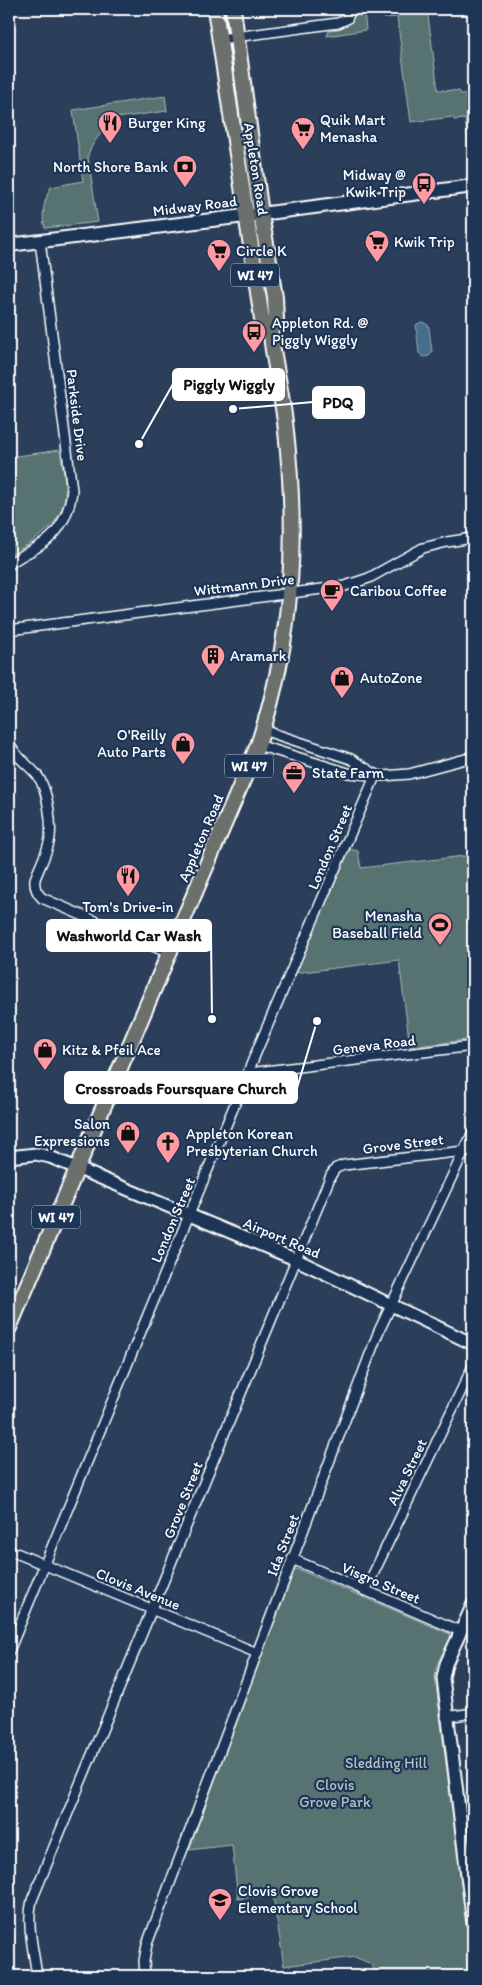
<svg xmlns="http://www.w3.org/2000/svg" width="482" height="1985" font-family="Itim,sans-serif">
  <rect width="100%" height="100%" fill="#2b3f5b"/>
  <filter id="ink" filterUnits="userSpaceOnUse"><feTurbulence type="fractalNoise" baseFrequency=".02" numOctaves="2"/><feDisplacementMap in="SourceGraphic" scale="10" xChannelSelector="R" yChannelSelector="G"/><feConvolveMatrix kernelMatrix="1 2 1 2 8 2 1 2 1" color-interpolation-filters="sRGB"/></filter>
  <g filter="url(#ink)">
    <!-- green -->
    <g fill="#567371" stroke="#aab9b8">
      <path d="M356,9H377L364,11L366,30L327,36L330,28C342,25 355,23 356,9Z"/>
      <polygon points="383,9 427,9 438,90 459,91 461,94 465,94 473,149 472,150 469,150 465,119 454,120 453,117 411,122 397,17 384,18"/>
      <path d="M165,96L167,111L117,118C108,123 88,147 88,157L98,222L45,228C41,216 44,199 51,187L83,181L73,110Z"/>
      <path d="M60,450C62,463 65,476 65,489C66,525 35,540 9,556V457Z"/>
      <polygon points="350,849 358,851 361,868 473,855 473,1039 410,1047 399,960 295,973"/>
      <polygon points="297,1569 450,1634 451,1637 437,1664 435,1677 473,1976 378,1976 371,1964 355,1957 284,1966 273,1895 238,1899 232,1845 189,1850 293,1571"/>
    </g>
    <!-- water -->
    <polygon fill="#446e8c" stroke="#8fa8ba" points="422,322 428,325 429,328 432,352 429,356 423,357 419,353 416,326 417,324"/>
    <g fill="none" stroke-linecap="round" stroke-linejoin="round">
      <defs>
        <g id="minor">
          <polyline points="220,39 338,23 347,19 351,9"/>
          <path d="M9,565C18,556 29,553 39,546C59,535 70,512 72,490L40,241"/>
          <polyline points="9,630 345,586 369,578 423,548 447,542 473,538"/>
          <polyline points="263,730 351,759 375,774"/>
          <path d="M9,743C15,757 28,764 37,775C48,789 54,830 48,846C45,857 39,868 35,879C34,887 36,892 42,898L169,953"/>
          <polyline points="258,745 348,773 383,776 409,774 473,757"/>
          <polyline points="248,1073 473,1046"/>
          <polyline points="9,1550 257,1653"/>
          <polyline points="292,1559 460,1631"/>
          <polyline points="365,1591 473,1366"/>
          <polyline points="9,1651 258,1048 376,774"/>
          <polyline points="446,1717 473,1713"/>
          <path d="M37,1976C34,1952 26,1924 32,1900L331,1175L336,1168L344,1165L473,1150"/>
          <polyline points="145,1976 144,1961 147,1944 378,1333 473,1132"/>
        </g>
        <g id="tertiary">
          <polyline points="9,1157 36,1154 50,1157 297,1260 473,1344"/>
          <polyline points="473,1604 446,1664 443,1678 473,1924"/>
        </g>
        <polyline id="secondary" points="9,245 261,214 473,186"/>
        <g id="primary">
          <polyline points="233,9 261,214 275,297 276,320 270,332"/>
          <path d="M9,1328L258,745C294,638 298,533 285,422C282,398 277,374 273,350C272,345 272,336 269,332C267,327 264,324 262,319L215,9"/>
        </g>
      </defs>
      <!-- minor casing -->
      <use href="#minor" stroke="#fff" stroke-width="12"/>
      <!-- tertiary casing -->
      <use href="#tertiary" stroke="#fff" stroke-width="15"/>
      <!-- secondary casing -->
      <use href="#secondary" stroke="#fff" stroke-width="16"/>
      <!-- primary casing -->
      <use href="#primary" stroke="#fff" stroke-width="18"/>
      <!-- minor -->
      <use href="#minor" stroke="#1d3557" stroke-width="9"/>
      <!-- tertiary -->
      <use href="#tertiary" stroke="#1d3557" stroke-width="11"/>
      <!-- secondary -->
      <use href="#secondary" stroke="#1d3557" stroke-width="12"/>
      <!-- primary -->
      <use href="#primary" stroke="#6c706d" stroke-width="14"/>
    </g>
  </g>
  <!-- icons -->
  <defs>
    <symbol id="restaurant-pin" viewBox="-11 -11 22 30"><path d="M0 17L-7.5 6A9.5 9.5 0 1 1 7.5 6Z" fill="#ff9aa2" stroke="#1d3557"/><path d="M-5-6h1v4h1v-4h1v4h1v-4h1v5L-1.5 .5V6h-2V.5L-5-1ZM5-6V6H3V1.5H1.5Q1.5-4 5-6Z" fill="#111"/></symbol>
    <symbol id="supermarket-pin" viewBox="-11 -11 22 30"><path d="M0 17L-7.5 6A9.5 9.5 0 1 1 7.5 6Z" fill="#ff9aa2" stroke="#1d3557"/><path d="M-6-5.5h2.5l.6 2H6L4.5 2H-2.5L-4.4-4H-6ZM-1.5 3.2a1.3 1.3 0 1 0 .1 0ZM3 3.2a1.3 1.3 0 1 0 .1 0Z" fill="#111"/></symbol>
    <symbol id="bank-pin" viewBox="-11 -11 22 30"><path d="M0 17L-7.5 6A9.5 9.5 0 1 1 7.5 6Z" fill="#ff9aa2" stroke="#1d3557"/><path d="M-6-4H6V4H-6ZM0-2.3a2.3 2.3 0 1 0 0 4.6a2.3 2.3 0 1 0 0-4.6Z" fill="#111"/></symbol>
    <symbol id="bus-pin" viewBox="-11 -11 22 30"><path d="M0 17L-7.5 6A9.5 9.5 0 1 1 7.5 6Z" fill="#ff9aa2" stroke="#1d3557"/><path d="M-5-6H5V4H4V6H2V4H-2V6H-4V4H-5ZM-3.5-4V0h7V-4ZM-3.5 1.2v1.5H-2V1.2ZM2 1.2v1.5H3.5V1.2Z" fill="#111"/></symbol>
    <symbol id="cafe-pin" viewBox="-11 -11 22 30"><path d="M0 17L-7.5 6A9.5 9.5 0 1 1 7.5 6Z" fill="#ff9aa2" stroke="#1d3557"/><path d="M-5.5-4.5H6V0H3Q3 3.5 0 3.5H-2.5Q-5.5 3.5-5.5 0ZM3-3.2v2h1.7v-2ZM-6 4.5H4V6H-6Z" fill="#111"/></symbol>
    <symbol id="building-pin" viewBox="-11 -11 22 30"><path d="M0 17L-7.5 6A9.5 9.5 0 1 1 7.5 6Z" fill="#ff9aa2" stroke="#1d3557"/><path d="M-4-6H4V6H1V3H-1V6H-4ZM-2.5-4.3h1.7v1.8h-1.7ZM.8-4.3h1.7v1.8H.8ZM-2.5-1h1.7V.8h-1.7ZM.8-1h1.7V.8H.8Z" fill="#111"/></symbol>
    <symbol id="shop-pin" viewBox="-11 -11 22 30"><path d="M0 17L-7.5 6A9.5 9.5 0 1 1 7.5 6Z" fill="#ff9aa2" stroke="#1d3557"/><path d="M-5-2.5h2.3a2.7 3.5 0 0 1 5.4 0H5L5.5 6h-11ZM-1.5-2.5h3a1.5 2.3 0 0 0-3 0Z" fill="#111"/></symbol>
    <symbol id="office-pin" viewBox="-11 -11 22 30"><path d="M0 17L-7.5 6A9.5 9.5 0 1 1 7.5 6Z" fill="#ff9aa2" stroke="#1d3557"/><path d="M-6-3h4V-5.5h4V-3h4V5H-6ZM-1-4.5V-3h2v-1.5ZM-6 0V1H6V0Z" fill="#111"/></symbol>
    <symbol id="stadium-pin" viewBox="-11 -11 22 30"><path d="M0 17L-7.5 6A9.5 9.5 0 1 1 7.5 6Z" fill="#ff9aa2" stroke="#1d3557"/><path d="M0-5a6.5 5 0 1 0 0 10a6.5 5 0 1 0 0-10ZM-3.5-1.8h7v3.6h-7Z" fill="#111"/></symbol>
    <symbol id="church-pin" viewBox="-11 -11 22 30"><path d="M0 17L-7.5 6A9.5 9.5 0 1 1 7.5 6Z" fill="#ff9aa2" stroke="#1d3557"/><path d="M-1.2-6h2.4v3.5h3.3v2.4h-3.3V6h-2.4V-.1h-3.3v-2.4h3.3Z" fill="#111"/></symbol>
    <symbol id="school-pin" viewBox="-11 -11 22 30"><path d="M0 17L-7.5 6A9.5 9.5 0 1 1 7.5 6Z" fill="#ff9aa2" stroke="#1d3557"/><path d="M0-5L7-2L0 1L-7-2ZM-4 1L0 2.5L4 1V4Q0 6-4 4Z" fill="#111"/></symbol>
  </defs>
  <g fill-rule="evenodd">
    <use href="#restaurant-pin" x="96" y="109" width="28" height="38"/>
    <use href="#supermarket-pin" x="289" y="115" width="28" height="38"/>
    <use href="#bank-pin" x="171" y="153" width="28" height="38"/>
    <use href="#bus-pin" x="410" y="170" width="28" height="38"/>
    <use href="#supermarket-pin" x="363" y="228" width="28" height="38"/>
    <use href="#supermarket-pin" x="205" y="237" width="28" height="38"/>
    <use href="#bus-pin" x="240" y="318" width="28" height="38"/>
    <use href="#cafe-pin" x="318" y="577" width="28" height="38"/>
    <use href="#building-pin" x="199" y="642" width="28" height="38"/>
    <use href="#shop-pin" x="328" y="664" width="28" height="38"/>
    <use href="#shop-pin" x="169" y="730" width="28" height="38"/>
    <use href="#office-pin" x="280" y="759" width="28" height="38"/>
    <use href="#restaurant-pin" x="114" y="862" width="28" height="38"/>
    <use href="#stadium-pin" x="426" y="911" width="28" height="38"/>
    <use href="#shop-pin" x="31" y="1036" width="28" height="38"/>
    <use href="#shop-pin" x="114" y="1119" width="28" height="38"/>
    <use href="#church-pin" x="154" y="1129" width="28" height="38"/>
    <use href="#school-pin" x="206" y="1886" width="28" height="38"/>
  </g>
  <g text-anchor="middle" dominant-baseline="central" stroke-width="4.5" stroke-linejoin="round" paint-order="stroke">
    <!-- shield labels -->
    <g fill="#1d3557" stroke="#bbc2cd" stroke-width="1">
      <rect x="231" y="263.5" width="48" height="23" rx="4"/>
      <rect x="225" y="754.5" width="48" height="23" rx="4"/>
      <rect x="32" y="1205.5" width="48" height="23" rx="4"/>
    </g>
    <g font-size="14" font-weight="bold" fill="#fff">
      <text x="255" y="275">WI 47</text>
      <text x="249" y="766">WI 47</text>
      <text x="56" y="1217">WI 47</text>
    </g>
    <!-- poi labels -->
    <g font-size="15" fill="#fff" stroke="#1d3557" text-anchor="start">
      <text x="320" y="120">Quik Mart<tspan x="320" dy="17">Menasha</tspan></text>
      <text x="128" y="123">Burger King</text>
      <text x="168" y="167" text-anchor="end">North Shore Bank</text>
      <text x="406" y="175" text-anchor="end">Midway @<tspan x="406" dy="17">Kwik Trip</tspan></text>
      <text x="394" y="242">Kwik Trip</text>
      <text x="236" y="251">Circle K</text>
      <text x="272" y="323">Appleton Rd. @<tspan x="272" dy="17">Piggly Wiggly</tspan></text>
      <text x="350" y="591">Caribou Coffee</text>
      <text x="230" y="656">Aramark</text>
      <text x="360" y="678">AutoZone</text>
      <text x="166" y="735" text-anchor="end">O'Reilly<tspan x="166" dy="17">Auto Parts</tspan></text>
      <text x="312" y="773">State Farm</text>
      <text x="128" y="907" text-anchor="middle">Tom's Drive-in</text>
      <text x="422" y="916" text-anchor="end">Menasha<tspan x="422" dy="17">Baseball Field</tspan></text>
      <text x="62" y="1050">Kitz &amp; Pfeil Ace</text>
      <text x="110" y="1124" text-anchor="end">Salon<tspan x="110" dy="17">Expressions</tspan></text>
      <text x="186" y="1134">Appleton Korean<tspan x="186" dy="17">Presbyterian Church</tspan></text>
      <text x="238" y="1891">Clovis Grove<tspan x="238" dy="17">Elementary School</tspan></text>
    </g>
    <!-- street labels -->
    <g font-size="15" fill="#fff" stroke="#1d3557">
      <text transform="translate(256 169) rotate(81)">Appleton Road</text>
      <text transform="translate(195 206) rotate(-7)">Midway Road</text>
      <text transform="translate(77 415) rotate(83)">Parkside Drive</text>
      <text transform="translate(244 585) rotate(-7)">Wittmann Drive</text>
      <text transform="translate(201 838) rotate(-67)">Appleton Road</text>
      <text transform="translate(330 847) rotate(-67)">London Street</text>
      <text transform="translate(374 1045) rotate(-7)">Geneva Road</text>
      <text transform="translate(403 1144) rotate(-7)">Grove Street</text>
      <text transform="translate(173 1220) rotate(-67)">London Street</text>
      <text transform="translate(282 1238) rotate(23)">Airport Road</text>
      <text transform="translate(407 1472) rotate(-64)">Alva Street</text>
      <text transform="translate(183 1500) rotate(-68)">Grove Street</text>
      <text transform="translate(283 1545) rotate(-69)">Ida Street</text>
      <text transform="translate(381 1583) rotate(23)">Visgro Street</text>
      <text transform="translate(138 1589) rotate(22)">Clovis Avenue</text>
    </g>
    <!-- park labels -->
    <g font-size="15" fill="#b3c0bf" stroke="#1d3557">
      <text x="386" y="1763">Sledding Hill</text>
      <text x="335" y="1785">Clovis<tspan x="335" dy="17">Grove Park</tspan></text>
    </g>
  </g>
  <!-- callouts -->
  <path fill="none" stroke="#fff" stroke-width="2" d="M139 444L173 384M233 409L313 402M212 1019L211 935M317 1021L297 1088"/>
  <g fill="#fff" stroke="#1d3557" stroke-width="2">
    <circle cx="139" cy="444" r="5"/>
    <circle cx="233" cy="409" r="5"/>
    <circle cx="212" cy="1019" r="5"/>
    <circle cx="317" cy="1021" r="5"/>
  </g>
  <g fill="#fff" stroke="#fff" stroke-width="2">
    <rect x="173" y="369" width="111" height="31" rx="5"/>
    <rect x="313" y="387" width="51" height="31" rx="5"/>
    <rect x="47" y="920" width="164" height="31" rx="5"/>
    <rect x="65" y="1072" width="232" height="31" rx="5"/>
  </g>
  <g font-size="16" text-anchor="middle" font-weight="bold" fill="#111">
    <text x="229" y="390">Piggly Wiggly</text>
    <text x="338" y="408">PDQ</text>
    <text x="129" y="941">Washworld Car Wash</text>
    <text x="181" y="1094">Crossroads Foursquare Church</text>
  </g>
  <!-- margin -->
  <rect width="482" height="1985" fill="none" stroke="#1d3557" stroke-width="30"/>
  <rect x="15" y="15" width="452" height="1955" fill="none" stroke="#fff" stroke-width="2" filter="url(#ink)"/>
</svg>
